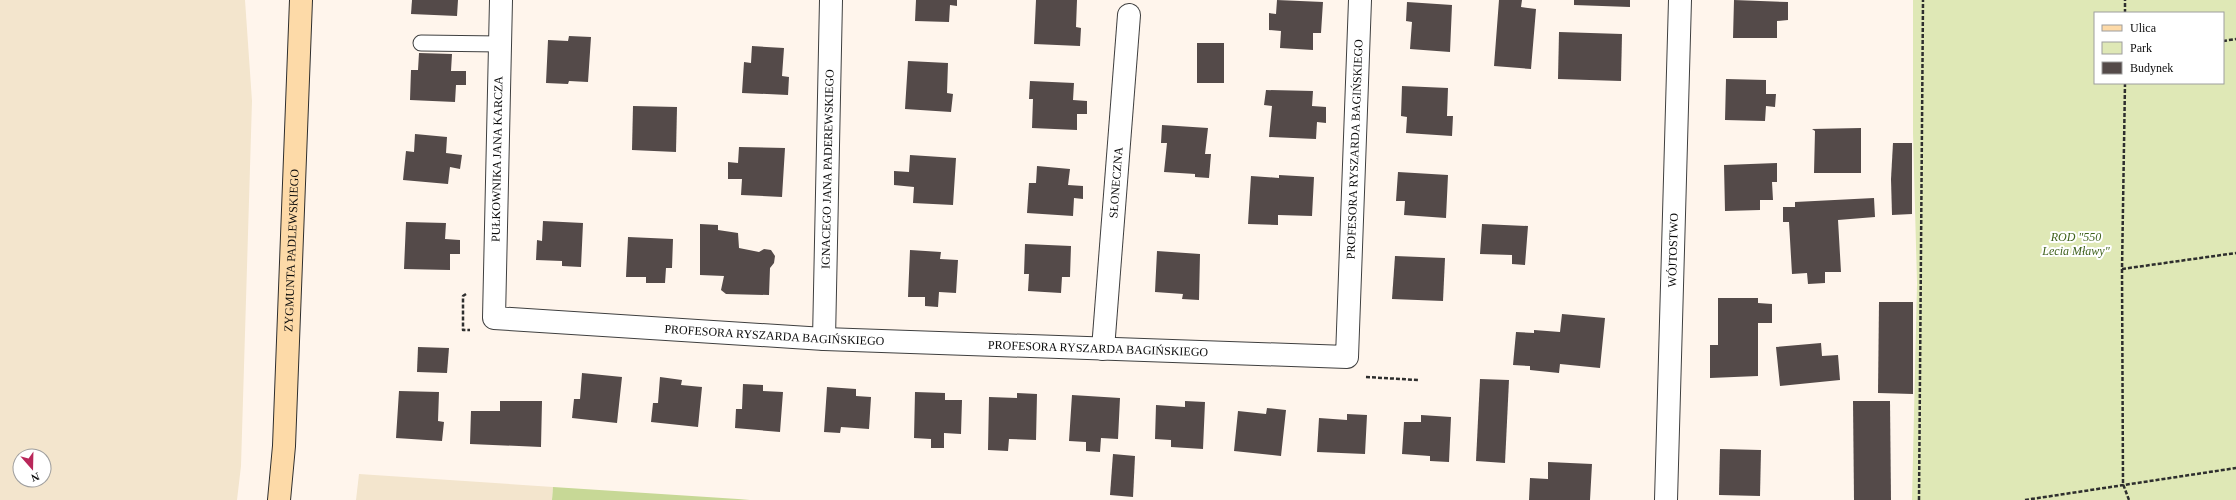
<svg xmlns="http://www.w3.org/2000/svg" width="2236" height="500" font-family="Georgia,serif">
  <rect width="100%" height="100%" fill="#fff5ec"/>
  <!-- farmland -->
  <g fill="#f3e5cd" fill-rule="evenodd">
    <path d="M0,0H245L252,101L241,466L237,500H0ZM20,456H44V480H20Z"/>
    <polygon points="359,474 553,487 552,500 356,500"/>
  </g>
  <!-- green -->
  <path fill="#dfe8b6" fill-rule="evenodd" d="M1913,0H2236V500H1912L1917,283L1913,133ZM2095,13H2223V83H2095Z"/>
  <!-- forest -->
  <polygon fill="#c7d896" points="553,487 738,499 750,500 552,500"/>
  <!-- building -->
  <g fill="#544a49">
    <polygon points="412,0 458,0 457,16 411,14"/>
    <polygon points="916,0 957,0 957,6 950,5 949,22 915,21"/>
    <polygon points="1036,0 1077,0 1076,27 1081,28 1080,46 1034,44"/>
    <polygon points="1277,0 1323,2 1321,33 1313,33 1313,50 1280,48 1281,31 1269,30 1269,13 1276,14"/>
    <polygon points="1499,0 1522,0 1521,7 1536,9 1531,69 1494,66"/>
    <polygon points="1574,0 1630,0 1630,7 1574,5"/>
    <polygon points="1734,0 1788,2 1788,20 1777,21 1777,38 1733,38"/>
    <polygon points="1407,2 1452,5 1450,52 1410,49 1412,22 1406,21"/>
    <polygon points="1559,32 1622,34 1621,81 1558,79"/>
    <polygon points="569,36 591,37 588,82 569,81 568,84 546,83 548,40 568,41"/>
    <rect x="1197" y="43" width="27" height="40"/>
    <polygon points="752,46 784,48 782,76 789,77 788,95 742,93 744,62 751,63"/>
    <polygon points="419,53 452,54 451,71 466,71 466,85 456,85 455,102 410,100 411,70 418,70"/>
    <polygon points="908,61 948,63 947,93 953,94 951,112 905,109"/>
    <polygon points="1726,79 1766,80 1766,94 1776,94 1775,107 1766,106 1765,121 1725,120"/>
    <polygon points="1030,81 1074,83 1073,100 1087,101 1087,114 1077,114 1077,130 1032,128 1033,99 1029,99"/>
    <polygon points="1402,86 1448,88 1447,116 1453,116 1452,136 1406,133 1407,117 1401,116"/>
    <polygon points="1266,90 1313,91 1312,106 1326,107 1326,123 1317,122 1316,139 1269,137 1272,106 1264,105"/>
    <polygon points="633,106 677,107 676,152 632,150"/>
    <polygon points="1162,125 1208,128 1205,154 1211,154 1209,178 1195,177 1195,174 1164,172 1167,143 1161,143"/>
    <polygon points="1861,128 1861,173 1814,173 1815,131 1812,129"/>
    <polygon points="415,134 447,137 446,153 462,155 460,169 450,167 448,184 403,180 406,151 414,152"/>
    <polygon points="1893,143 1912,143 1912,214 1892,215 1891,179"/>
    <polygon points="739,147 785,148 782,197 741,195 742,179 728,179 728,162 738,163"/>
    <polygon points="910,155 956,158 953,205 913,203 914,187 894,185 894,171 909,172"/>
    <polygon points="1777,163 1777,182 1772,182 1773,200 1760,200 1760,210 1725,211 1724,165"/>
    <polygon points="1037,166 1070,169 1068,185 1083,186 1083,199 1074,198 1073,216 1027,213 1029,183 1036,183"/>
    <polygon points="1398,172 1448,175 1446,218 1404,215 1405,201 1396,201"/>
    <polygon points="1279,175 1314,177 1312,216 1278,215 1278,225 1248,224 1251,176 1279,178"/>
    <polygon points="1874,198 1875,217 1838,220 1841,272 1825,272 1825,283 1808,284 1807,273 1792,274 1789,222 1783,222 1783,207 1795,207 1795,202"/>
    <polygon points="543,221 583,223 581,267 562,266 562,261 536,260 537,240 542,241"/>
    <polygon points="406,222 446,223 445,239 460,240 460,254 450,254 450,270 404,269"/>
    <polygon points="700,224 718,225 718,230 738,233 739,248 759,252 764,249 771,250 775,256 774,263 770,268 769,295 726,294 721,290 724,276 700,275"/>
    <polygon points="1482,224 1528,226 1525,265 1512,264 1512,255 1480,254"/>
    <polygon points="628,237 673,239 672,268 666,268 665,283 646,283 646,277 626,277"/>
    <polygon points="1025,244 1071,246 1070,277 1062,277 1061,293 1028,291 1029,274 1024,274"/>
    <polygon points="910,250 941,252 940,259 958,260 956,293 939,292 938,307 925,306 925,297 908,297"/>
    <polygon points="1157,251 1200,254 1199,300 1182,299 1183,294 1155,292"/>
    <polygon points="1395,256 1445,258 1443,301 1392,299"/>
    <polygon points="1718,298 1758,298 1758,303 1772,304 1772,323 1758,323 1758,376 1710,378 1710,345 1718,345"/>
    <polygon points="1879,302 1913,302 1913,394 1878,393"/>
    <polygon points="1562,314 1605,318 1600,368 1560,364 1559,373 1530,370 1530,366 1513,365 1516,332 1534,333 1534,330 1560,332"/>
    <polygon points="1821,343 1822,356 1838,355 1840,380 1780,386 1776,347"/>
    <polygon points="418,347 449,348 447,373 417,372"/>
    <polygon points="582,373 622,377 617,423 572,418 574,399 580,399"/>
    <polygon points="660,377 682,380 681,385 702,387 698,427 651,422 653,403 658,403"/>
    <polygon points="1480,379 1509,380 1505,463 1476,461"/>
    <polygon points="743,384 763,385 763,391 783,392 780,432 735,428 736,409 742,409"/>
    <polygon points="827,387 856,389 856,396 871,397 869,429 841,427 840,433 824,432"/>
    <polygon points="399,391 439,392 438,421 444,422 442,441 396,438"/>
    <polygon points="915,392 945,393 945,400 962,400 961,434 944,433 944,448 931,448 931,439 914,438"/>
    <polygon points="1017,393 1037,394 1036,440 1009,439 1008,451 988,450 989,397 1017,398"/>
    <polygon points="1072,395 1120,398 1118,439 1101,438 1100,452 1086,451 1086,442 1069,441"/>
    <polygon points="500,401 542,401 541,447 470,444 471,411 500,411"/>
    <polygon points="1185,401 1205,402 1203,449 1171,447 1171,440 1155,439 1156,405 1185,407"/>
    <polygon points="1853,401 1890,401 1891,500 1854,500"/>
    <polygon points="1267,408 1286,410 1281,456 1234,451 1238,411 1266,414"/>
    <polygon points="1347,414 1367,415 1365,454 1317,452 1319,418 1347,420"/>
    <polygon points="1421,415 1451,417 1449,462 1430,461 1430,456 1402,454 1404,422 1421,422"/>
    <polygon points="1720,449 1761,450 1760,496 1719,495"/>
    <polygon points="1113,454 1135,456 1133,497 1110,495"/>
    <polygon points="1548,462 1592,464 1590,500 1529,500 1530,478 1548,479"/>
  </g>
  <g fill="none" stroke-linecap="round" stroke-linejoin="round">
    <defs>
      <polyline id="lane" points="421,43 500,44"/>
      <g id="street">
        <path id="s1" d="M501,0L494,318L824,339L1347,357L1360,0"/>
        <path id="s2" d="M824,339L831,0"/>
        <path id="s3" d="M1103,349L1129,15"/>
        <path id="s4" d="M1666,500L1680,0"/>
      </g>
      <g id="secondary">
        <path id="s5" d="M279,500L284,446L301,0"/>
      </g>
    </defs>
    <!-- lane casing -->
    <use href="#lane" stroke="#3f3f3f" stroke-width="17"/>
    <!-- street casing -->
    <use href="#street" stroke="#3f3f3f" stroke-width="24"/>
    <!-- secondary casing -->
    <use href="#secondary" stroke="#2e2e2e" stroke-width="24"/>
    <!-- path -->
    <g stroke="#2e2e2e" stroke-width="2.5" stroke-dasharray="4 2" stroke-linecap="butt">
      <polyline points="2125,13 2125,0"/>
      <polyline points="2223,41 2236,39"/>
      <polyline points="2125,83 2122,269 2123,484 2129,500"/>
      <polyline points="2122,269 2236,253"/>
      <polyline points="466,294 463,296 463,330 470,330"/>
      <polyline points="1366,377 1418,380"/>
      <polyline points="1919,500 1923,0"/>
      <polyline points="2025,500 2236,468"/>
    </g>
    <!-- lane -->
    <use href="#lane" stroke="#fff" stroke-width="15"/>
    <!-- street -->
    <use href="#street" stroke="#fff" stroke-width="22"/>
    <!-- secondary -->
    <use href="#secondary" stroke="#fddaa8" stroke-width="22"/>
  </g>
  <g text-anchor="middle" dominant-baseline="central" stroke-width="4" stroke-linejoin="round" paint-order="stroke">
    <!-- street labels -->
    <g font-size="12" fill="#0c0c0c" stroke="#fff">
      <text stroke="none"><textPath href="#s1" startOffset="1380">PROFESORA RYSZARDA BAGIŃSKIEGO</textPath></text>
      <text transform="translate(497 159) rotate(-89)">PUŁKOWNIKA JANA KARCZA</text>
      <text stroke="none"><textPath href="#s2" startOffset="170">IGNACEGO JANA PADEREWSKIEGO</textPath></text>
      <text stroke="none"><textPath href="#s3" startOffset="167">SŁONECZNA</textPath></text>
      <text stroke="none"><textPath href="#s5" startOffset="250">ZYGMUNTA PADLEWSKIEGO</textPath></text>
      <text stroke="none"><textPath href="#s4" startOffset="250">WÓJTOSTWO</textPath></text>
      <text stroke="none"><textPath href="#s1" startOffset="599">PROFESORA RYSZARDA BAGIŃSKIEGO</textPath></text>
      <text stroke="none"><textPath href="#s1" startOffset="923">PROFESORA RYSZARDA BAGIŃSKIEGO</textPath></text>
    </g>
    <!-- park labels -->
    <g font-size="12" font-style="italic" fill="#40621e" stroke="#fff">
      <text x="2076" y="237">ROD "550<tspan x="2076" dy="14">Lecia Mławy"</tspan></text>
    </g>
  </g>
  <!-- legend -->
  <rect x="2094" y="12" width="130" height="72" fill="#ffffff" stroke="#9e9e9e"/>
  <rect x="2102" y="25" width="20" height="6" fill="#fddaa8" stroke="#9e9e9e"/>
  <text x="2130" y="32" font-size="12" fill="#0c0c0c">Ulica</text>
  <rect x="2102" y="42" width="20" height="12" fill="#dfe8b6" stroke="#9e9e9e"/>
  <text x="2130" y="52" font-size="12" fill="#0c0c0c">Park</text>
  <rect x="2102" y="62" width="20" height="12" fill="#544a49" stroke="#9e9e9e"/>
  <text x="2130" y="72" font-size="12" fill="#0c0c0c">Budynek</text>
  <!-- north arrow -->
  <g transform="translate(32 468) rotate(160)"><circle r="19" fill="#ffffff" stroke="#9e9e9e"/>
  <path d="M0-3L7 15L0 10L-7 15Z" fill="#b9275a"/>
  <text y="-6" font-size="11" font-weight="bold" text-anchor="middle" fill="#0c0c0c">N</text>
  </g>
</svg>
